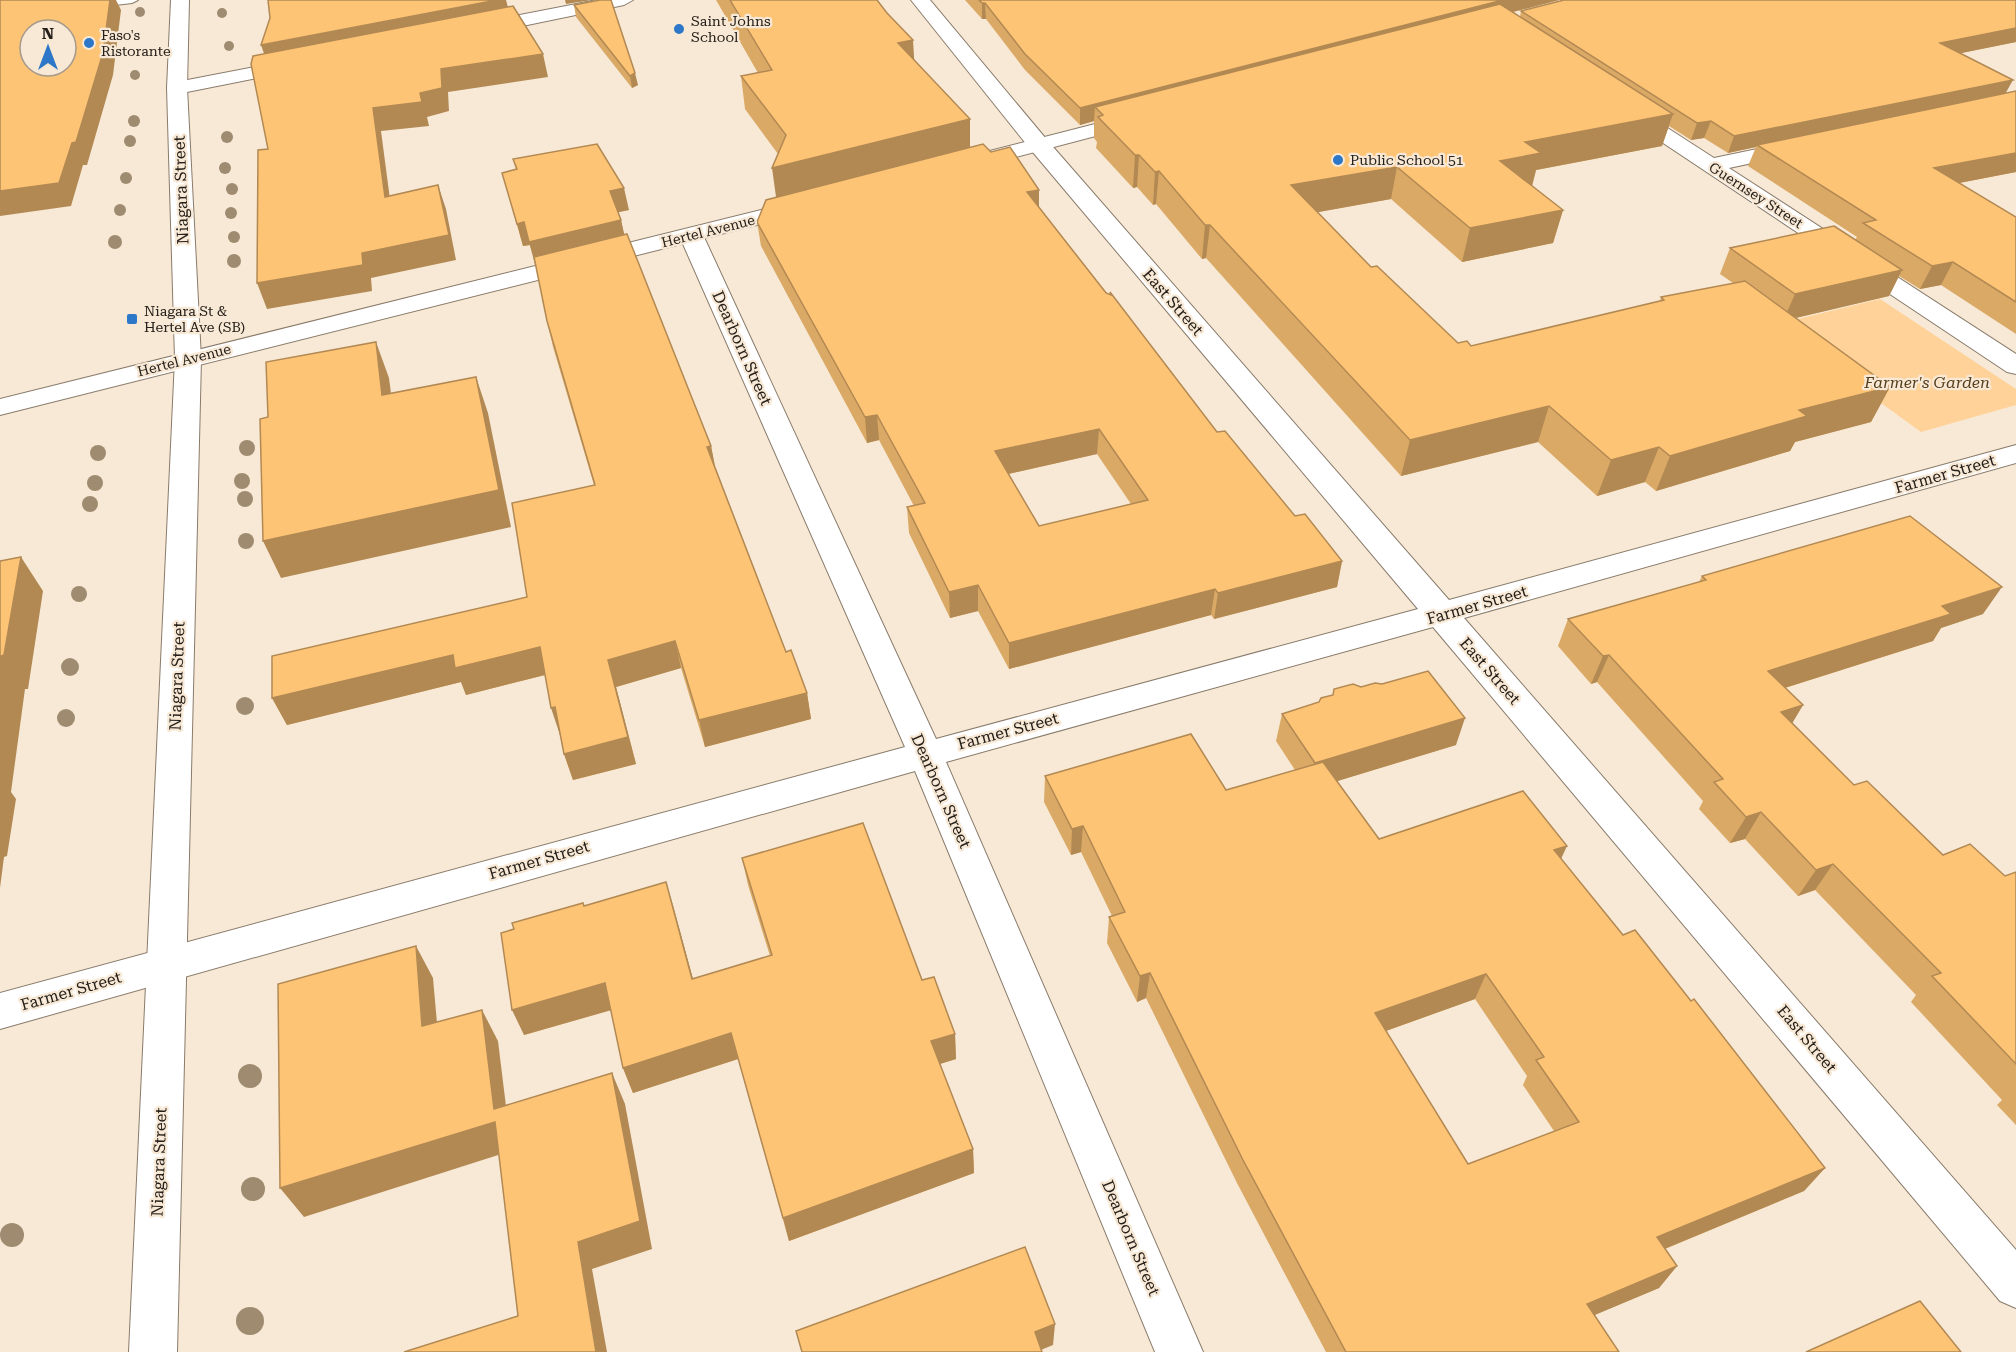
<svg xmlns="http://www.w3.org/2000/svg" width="2016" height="1352" font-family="'Roboto Serif',serif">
  <rect width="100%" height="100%" fill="#f8e9d6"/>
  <!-- green -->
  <polygon fill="#fed299" points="1880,299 2016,389 2016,405 1921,432 1773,325"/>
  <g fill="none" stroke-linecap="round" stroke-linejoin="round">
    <defs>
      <polygon id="service" points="103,0 138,0 132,3 90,8 84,5"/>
      <g id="minor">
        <polygon points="597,0 633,0 624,5 479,35 470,29 479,23"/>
        <polygon points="911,0 930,0 1047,140 1449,600 2016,445 2016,463 1464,618 2016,1250 2016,1308 2000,1301 1433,627 946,762 1203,1352 1155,1352 915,771 0,1029 0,993 905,747 679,235 683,230 699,230 703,235 936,739 1418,609 1031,150"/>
        <polygon points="296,59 303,61 306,65 303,69 177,94 170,92 167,88 170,84 177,82"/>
        <polygon points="1628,105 1635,107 1714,158 1796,141 1804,142 1807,147 1804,152 1729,168 2016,354 2016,374 2007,372 1621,115 1618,111 1621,107"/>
      </g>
      <g id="tertiary">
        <polygon points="1138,113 1145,115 1148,119 1145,123 970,169 962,168 959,163 962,158"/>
        <polygon points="801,200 809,202 812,207 809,212 0,415 0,399"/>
      </g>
      <polygon id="secondary" points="171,0 189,0 187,88 201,359 177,1352 129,1352 175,359 167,88"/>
    </defs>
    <!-- service casing -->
    <use href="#service" stroke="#897b6b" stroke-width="2"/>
    <!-- minor casing -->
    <use href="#minor" stroke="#897b6b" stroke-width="2"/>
    <!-- tertiary casing -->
    <use href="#tertiary" stroke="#897b6b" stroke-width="2"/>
    <!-- secondary casing -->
    <use href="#secondary" stroke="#897b6b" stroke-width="2"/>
    <!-- service -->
    <use href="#service" fill="#fff" fill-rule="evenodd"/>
    <!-- minor -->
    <use href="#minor" fill="#fff" fill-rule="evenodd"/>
    <!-- tertiary -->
    <use href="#tertiary" fill="#fff" fill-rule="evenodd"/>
    <!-- secondary -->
    <use href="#secondary" fill="#fff" fill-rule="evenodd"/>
  </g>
  <!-- trees -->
  <g fill="#9f8b70">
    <circle cx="140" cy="12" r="5"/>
    <circle cx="222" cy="13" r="5"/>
    <circle cx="229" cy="46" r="5"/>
    <circle cx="135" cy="75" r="5"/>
    <circle cx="134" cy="121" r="6"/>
    <circle cx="227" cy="137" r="6"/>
    <circle cx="130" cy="141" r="6"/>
    <circle cx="225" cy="168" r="6"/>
    <circle cx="126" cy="178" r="6"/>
    <circle cx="232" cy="189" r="6"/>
    <circle cx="120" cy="210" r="6"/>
    <circle cx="231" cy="213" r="6"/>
    <circle cx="234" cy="237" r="6"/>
    <circle cx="115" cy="242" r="7"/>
    <circle cx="234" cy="261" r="7"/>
    <circle cx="247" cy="448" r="8"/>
    <circle cx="98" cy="453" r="8"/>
    <circle cx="242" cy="481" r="8"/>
    <circle cx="95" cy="483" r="8"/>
    <circle cx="245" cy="499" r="8"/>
    <circle cx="90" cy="504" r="8"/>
    <circle cx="246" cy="541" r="8"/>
    <circle cx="79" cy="594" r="8"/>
    <circle cx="70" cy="667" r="9"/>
    <circle cx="245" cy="706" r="9"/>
    <circle cx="66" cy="718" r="9"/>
    <circle cx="250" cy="1076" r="12"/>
    <circle cx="253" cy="1189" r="12"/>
    <circle cx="12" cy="1235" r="12"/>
    <circle cx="250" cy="1321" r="14"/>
  </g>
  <!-- wall -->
  <g fill="#daa965" fill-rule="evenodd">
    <path d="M716,0H877L970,147L1039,207L1217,432L1295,516L1342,561L1337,587L1214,619L1211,615L1009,669L978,611L950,618L909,533L907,507L914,506L879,440L867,443L761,246L757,222L776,197L778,154L745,109L741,76L758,73ZM1097,454L1131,504L1039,526L1008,474Z"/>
    <path d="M965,0H1559L1513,12L1520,17L1521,11L2016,0V42L1961,53L2006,94L2016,91V172L1959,183L2016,217V334L1941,285L1920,289L1899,276L1889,296L1795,318L1890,387L1871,422L1795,442L1790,451L1656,491L1645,482L1597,496L1538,442L1401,476L1206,258L1202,259L1156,204L1153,205L1137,187L1133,188L1096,148L1097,142L1094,138V121L1080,125L1025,70L986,19H982ZM1669,126L1691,140L1704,138L1728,153L1756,147L1748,166L1857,237L1855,240L1730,248L1720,274L1733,283L1661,297L1660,301L1471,346L1458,343L1371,267L1317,212L1391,199L1462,262L1553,243L1563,210L1532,186L1536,170L1662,146Z"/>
    <polygon points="574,5 638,85 632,88 576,17"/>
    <polygon points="513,159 629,210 618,212 621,220 624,235 711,446 715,466 786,652 807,693 811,719 705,747 681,668 616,687 636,764 573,780 564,754 560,735 545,675 466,695 461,682 287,725 272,698 527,597 594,485 553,347 547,321 535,263 530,245 523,246 502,173 516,170"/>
    <polygon points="1702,576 1983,614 1941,628 1933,641 1785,688 1803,705 1792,723 1854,785 1943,855 2005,876 2016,872 2016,1125 1997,1105 2002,1100 1911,1002 1916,995 1815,890 1798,896 1745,839 1730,843 1699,809 1703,801 1597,682 1591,684 1558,646 1568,619 1699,582"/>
    <path d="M1282,714L1456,745L1337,781L1379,839L1561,859L1623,935L1825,1168L1804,1191L1665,1249L1677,1266L1659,1288L1594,1315L1619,1352H1326L1237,1183L1146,998L1137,1002L1107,943L1109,917L1112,916L1081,852L1071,855L1044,802L1045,776L1226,790L1295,770L1276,741ZM1475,999L1527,1076L1523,1085L1554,1131L1468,1164L1386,1031Z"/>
    <polygon points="742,858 922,980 955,1034 956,1059 940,1064 973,1149 974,1173 789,1241 738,1059 633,1093 623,1068 611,1010 524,1035 585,906 666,882 693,979 770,956 748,885"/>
  </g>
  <!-- shaded-wall -->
  <g fill="#b28953">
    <polygon points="110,0 116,0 121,10 113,75 87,165 83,165 71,206 0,216 0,191"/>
    <polygon points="497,0 506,0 510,15 267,62 261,45"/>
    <polygon points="565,0 592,0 566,4"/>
    <polygon points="1503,0 1559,0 1103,119 1103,115 1095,107 1094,121 1080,125 1080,108"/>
    <polygon points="982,3 985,3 986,19 982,19"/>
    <polygon points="2016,28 2016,42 1932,59 1940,43"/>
    <polygon points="913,40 915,73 898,43"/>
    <polygon points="543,54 548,77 448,92 449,111 427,117 429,126 381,131 393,222 385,197 373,108 420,93 441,69"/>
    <polygon points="635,73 638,85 632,88 630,76"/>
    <polygon points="2013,80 2004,96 1757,145 1756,147 1728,153 1734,136"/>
    <polygon points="1673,114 1662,146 1536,170 1532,186 1500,161 1525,142"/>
    <polygon points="970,119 970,153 777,204 772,168"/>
    <polygon points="1711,121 1704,138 1691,140 1697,123"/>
    <polygon points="2016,153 2016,172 1923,190 1934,168"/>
    <polygon points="1135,155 1139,155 1137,187 1133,188"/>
    <polygon points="1397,167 1391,199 1286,218 1291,185"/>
    <polygon points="1159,171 1156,204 1153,205 1155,172"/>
    <polygon points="438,185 446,209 456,260 371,278 372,291 267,309 257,283 362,253"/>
    <polygon points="624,188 629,210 615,213 610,191"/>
    <polygon points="1039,190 1039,214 1027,192"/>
    <polygon points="1563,210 1553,243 1462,262 1470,228"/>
    <polygon points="621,220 626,242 535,264 529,242"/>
    <polygon points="524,222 530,245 523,246 517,224"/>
    <polygon points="1205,225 1210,225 1206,258 1202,259"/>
    <polygon points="1953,262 1941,285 1920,289 1932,266"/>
    <polygon points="1902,270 1889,296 1783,321 1795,294"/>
    <polygon points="376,342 389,378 396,432 382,395"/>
    <polygon points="476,377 488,413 511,527 281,578 263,541"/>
    <polygon points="1890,387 1871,422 1795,442 1790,451 1656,491 1670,456 1799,410"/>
    <polygon points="1549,406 1538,442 1401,476 1410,440"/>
    <polygon points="877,415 879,440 867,443 865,417"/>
    <polygon points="1099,429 1097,454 995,477 995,451"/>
    <polygon points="711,446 716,472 707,447"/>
    <polygon points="1659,447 1645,482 1597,496 1611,460"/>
    <polygon points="21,557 43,591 28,689 25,689 11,792 16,799 7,856 4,857 0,888 0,660"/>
    <polygon points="1342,561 1337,587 1214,619 1218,593"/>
    <polygon points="978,585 978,611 950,618 949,592"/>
    <polygon points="2002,587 1983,614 1941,628 1933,641 1753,698 1768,671 1942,606"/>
    <polygon points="1215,589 1211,615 1009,669 1009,643"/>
    <polygon points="675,641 681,668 616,687 636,764 573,780 564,754 608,660"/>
    <polygon points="540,647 549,674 466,695 461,682 287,725 272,698 453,655"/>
    <polygon points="1609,655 1597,682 1591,684 1603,656"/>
    <polygon points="807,693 811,719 705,747 699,720"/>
    <polygon points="1803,705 1787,732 1781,712"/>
    <polygon points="555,707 564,734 560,735 551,708"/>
    <polygon points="1465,718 1456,745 1308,790 1315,763"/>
    <polygon points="1761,812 1745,839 1730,843 1746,817"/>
    <polygon points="1083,826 1081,852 1071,855 1072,829"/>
    <polygon points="1567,846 1555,872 1554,850"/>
    <polygon points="1833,864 1815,890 1798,896 1816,870"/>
    <polygon points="666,882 674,909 700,1005 692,979"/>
    <polygon points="416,946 433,978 440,1057 422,1026"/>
    <polygon points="1150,973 1146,998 1137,1002 1140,976"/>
    <polygon points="1486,974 1475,999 1366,1038 1375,1013"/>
    <polygon points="605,983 615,1009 524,1035 512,1010"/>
    <polygon points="482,1010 498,1041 510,1139 494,1109"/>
    <polygon points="731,1033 738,1059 633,1093 623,1068"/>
    <polygon points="955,1034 956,1059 933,1066 931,1041"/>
    <polygon points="612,1073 625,1104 652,1249 592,1269 607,1352 596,1352 578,1242"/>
    <polygon points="495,1122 511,1151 304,1217 280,1188"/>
    <polygon points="973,1149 974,1173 789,1241 783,1218"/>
    <polygon points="1825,1168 1804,1191 1640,1259 1657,1237"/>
    <polygon points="1677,1266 1659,1288 1571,1325 1587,1304"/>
    <polygon points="1055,1324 1053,1345 1036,1352 1035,1332"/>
  </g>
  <!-- building -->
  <g fill="#fec476" stroke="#b28953" stroke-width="1.5" fill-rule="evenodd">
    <path d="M0,0H110L103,53L76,142L72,143L59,183L0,191ZM30,30H66V66H30Z"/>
    <polygon points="268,0 497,0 261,45 270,18"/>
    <polygon points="600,0 611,0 635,73 630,76 574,5"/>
    <polygon points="730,0 877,0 887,13 913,40 898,43 970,119 772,168 786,135 741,76 772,70"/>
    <polygon points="979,0 1503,0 1080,108 1025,54 985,3 982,3"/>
    <polygon points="1564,0 2016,0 2016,28 1940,43 2013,80 1734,136 1711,121 1697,123 1521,11"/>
    <polygon points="1500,4 1673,114 1525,142 1541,153 1500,161 1563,210 1470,228 1397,167 1291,185 1371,267 1377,266 1458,343 1467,341 1471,346 1664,300 1661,297 1745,281 1890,387 1799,410 1807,416 1670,456 1659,447 1611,460 1549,406 1410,440 1210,225 1205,225 1159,171 1155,172 1139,155 1135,155 1098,117 1103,115 1095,107"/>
    <polygon points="513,6 543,54 441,69 442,88 420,93 422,102 373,108 385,197 438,185 449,235 362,253 363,265 257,283 258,150 268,149 251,64 253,56"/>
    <polygon points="2016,91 2016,153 1934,168 2016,217 2016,302 1953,262 1932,266 1863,223 1876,220 1757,145"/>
    <polygon points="597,144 624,188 610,191 621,220 529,242 524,222 517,224 502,173 517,169 513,159"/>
    <path d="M983,144L991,152L1010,147L1039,190L1027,192L1106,293L1111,295L1110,292L1217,432L1225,431L1295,516L1305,514L1342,561L1218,593L1215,589L1009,643L978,585L949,592L907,507L925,503L877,415L865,417L757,222L766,200ZM1099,429L1148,500L1039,526L995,451Z"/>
    <polygon points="1834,226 1902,270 1795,294 1730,248"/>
    <polygon points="627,234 711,446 707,447 786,652 791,650 807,693 699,720 675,641 608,660 628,737 564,754 555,707 551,708 540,647 455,668 453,655 272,698 272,656 527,597 512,503 595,485 547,321 534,257"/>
    <polygon points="376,342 382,395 476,377 499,490 263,541 260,419 268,417 266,362"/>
    <polygon points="1910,516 2002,587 1942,606 1951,614 1768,671 1803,705 1781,712 1854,785 1867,781 1943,855 1970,844 2005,876 2016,872 2016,1064 1932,976 1941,973 1833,864 1816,870 1761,812 1746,817 1714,782 1723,779 1609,655 1603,656 1568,619 1706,580 1702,576"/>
    <polygon points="21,557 4,655 1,656 0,660 0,561"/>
    <polygon points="1428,671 1465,718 1315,763 1282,714 1319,702 1321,698 1333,695 1334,689 1353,684 1361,687 1375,683 1382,684"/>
    <path d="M1191,734L1226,790L1323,762L1379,839L1523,791L1567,846L1554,850L1623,935L1635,930L1691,1001L1694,999L1825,1168L1657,1237L1677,1266L1587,1304L1619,1352H1346L1243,1160L1150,973L1140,976L1109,917L1125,912L1083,826L1072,829L1045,776ZM1486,974L1544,1057L1536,1060L1579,1122L1468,1164L1375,1013Z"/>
    <polygon points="863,823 922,980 934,977 955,1034 931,1041 973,1149 783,1218 731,1033 623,1068 605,983 512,1010 501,933 514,929 512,923 583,903 584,906 666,882 692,979 772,955 742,858"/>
    <polygon points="416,946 422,1026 482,1010 494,1109 612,1073 640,1221 578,1242 596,1352 404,1352 518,1316 495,1122 280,1188 278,984"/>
    <polygon points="1025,1247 1055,1324 1035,1332 1042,1352 802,1352 796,1331"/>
    <polygon points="1920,1301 1961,1352 1806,1352"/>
  </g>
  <!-- markers -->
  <g fill="#2c77c7" stroke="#f8e9d6" stroke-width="2">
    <circle cx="679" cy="29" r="6"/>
    <circle cx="89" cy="43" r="6"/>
    <circle cx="1338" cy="160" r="6"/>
    <rect x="126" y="313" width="12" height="12" rx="3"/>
  </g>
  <g text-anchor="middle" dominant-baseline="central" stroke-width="4.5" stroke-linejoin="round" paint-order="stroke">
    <!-- far-poi labels -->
    <g font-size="14" fill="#26201a" stroke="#f8e9d6" text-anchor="start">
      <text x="691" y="21">Saint Johns<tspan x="691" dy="16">School</tspan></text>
      <text x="101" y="35">Faso's<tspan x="101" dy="16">Ristorante</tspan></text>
      <text x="1350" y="160">Public School 51</text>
      <text x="144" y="311">Niagara St &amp;<tspan x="144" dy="16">Hertel Ave (SB)</tspan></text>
    </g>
    <!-- far-street labels -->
    <g font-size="14" fill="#26201a" stroke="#f8e9d6">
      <text transform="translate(1756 195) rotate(33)">Guernsey Street</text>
      <text transform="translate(708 231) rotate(-14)">Hertel Avenue</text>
      <text transform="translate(184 360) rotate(-14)">Hertel Avenue</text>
    </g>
    <!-- street labels -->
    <g font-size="16" fill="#26201a" stroke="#f8e9d6">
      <text transform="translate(181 190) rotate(-92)">Niagara Street</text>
      <text transform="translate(1173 302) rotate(49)">East Street</text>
      <text transform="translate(742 348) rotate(66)">Dearborn Street</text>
      <text transform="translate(1945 474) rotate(-16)">Farmer Street</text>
      <text transform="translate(1477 605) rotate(-16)">Farmer Street</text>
      <text transform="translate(1490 671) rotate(49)">East Street</text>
      <text transform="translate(177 676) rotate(-88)">Niagara Street</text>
      <text transform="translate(1008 731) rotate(-15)">Farmer Street</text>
      <text transform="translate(941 791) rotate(66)">Dearborn Street</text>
      <text transform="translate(539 860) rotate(-16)">Farmer Street</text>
      <text transform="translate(71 991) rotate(-16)">Farmer Street</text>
      <text transform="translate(1807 1039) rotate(50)">East Street</text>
      <text transform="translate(159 1162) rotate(-88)">Niagara Street</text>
      <text transform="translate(1131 1238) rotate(67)">Dearborn Street</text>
    </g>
    <!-- park labels -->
    <g font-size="16" font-style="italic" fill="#563e1d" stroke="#f8e9d6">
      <text x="1927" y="382">Farmer's Garden</text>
    </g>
  </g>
  <!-- north arrow -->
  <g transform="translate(48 48)"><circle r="28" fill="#f8e9d6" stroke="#a4998b" stroke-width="1.5"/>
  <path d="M0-4.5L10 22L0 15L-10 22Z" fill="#2c77c7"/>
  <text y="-9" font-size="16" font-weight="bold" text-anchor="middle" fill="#26201a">N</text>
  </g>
</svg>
